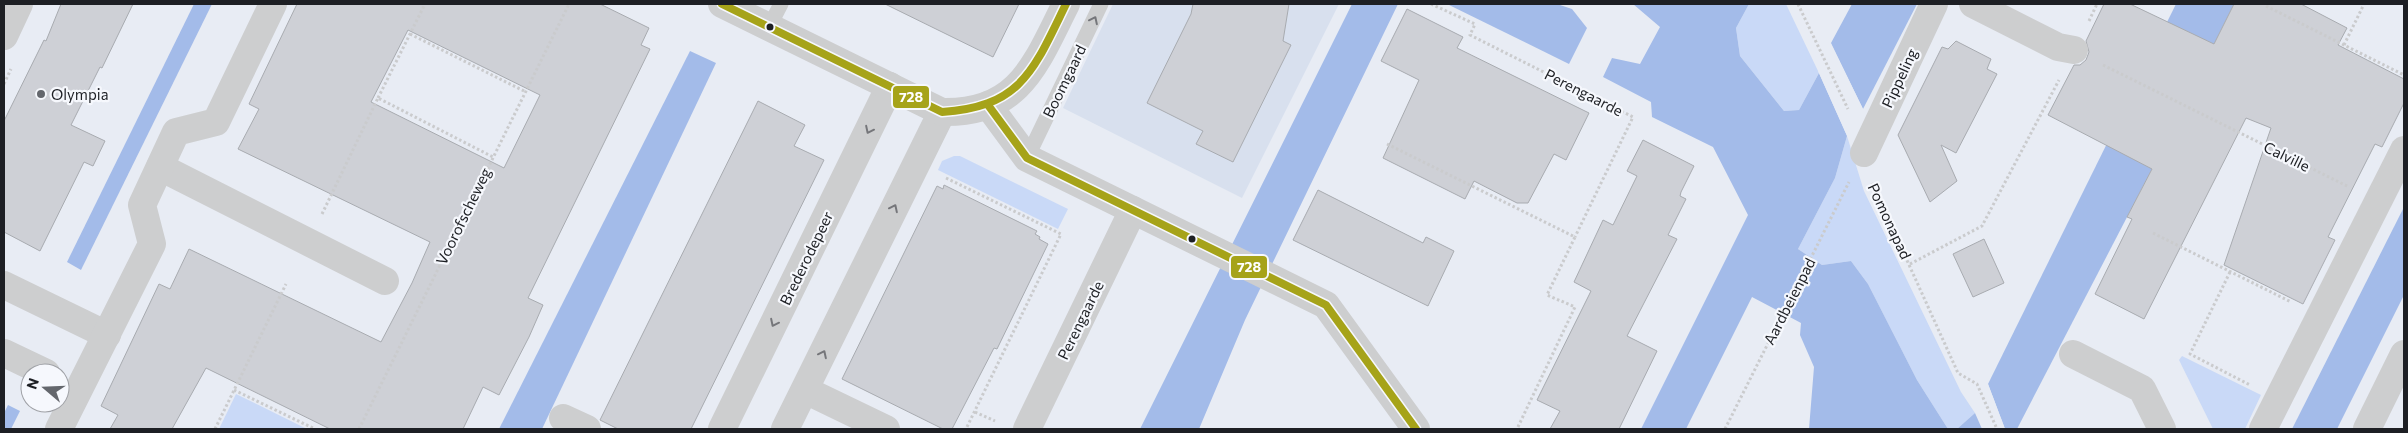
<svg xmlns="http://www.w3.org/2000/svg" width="2408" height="433" font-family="Commissioner,sans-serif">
  <rect width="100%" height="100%" fill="#e8ecf4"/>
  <!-- built -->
  <polygon fill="#d8e0ee" points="1113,4 1339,4 1242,198 1063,108"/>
  <!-- green -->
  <g fill="#c9d9f7">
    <polygon points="1749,4 1786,4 1819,73 1799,110 1784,111 1740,56 1736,28"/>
    <polygon points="1847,136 1864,191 1961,392 1975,413 1957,429 1948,429 1917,380 1868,284 1851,261 1822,265 1798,249 1835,178"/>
    <polygon points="954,156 960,156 1068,209 1058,229 938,170 942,161"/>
    <polygon points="2182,356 2261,395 2245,429 2213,429 2179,360"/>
    <polygon points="236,394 307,429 219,429"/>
  </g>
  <!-- water -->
  <g fill="#a3bbe9">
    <polygon points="194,4 212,4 81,270 67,262"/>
    <polygon points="1352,4 1398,4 1245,320 1199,429 1140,429"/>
    <polygon points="1447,4 1557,4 1572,9 1587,28 1569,64"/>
    <polygon points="1633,4 1749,4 1736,28 1740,56 1784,111 1799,110 1819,73 1847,136 1835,178 1798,249 1822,265 1851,261 1868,284 1917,380 1948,429 1809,429 1814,367 1800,335 1801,323 1752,297 1686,429 1641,429 1748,215 1713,147 1652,117 1651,102 1603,77 1612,58 1640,64 1660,27"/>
    <polygon points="1852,4 1917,4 1863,109 1831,43"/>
    <polygon points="2176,4 2234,4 2152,169 2017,429 2005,429 1988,384"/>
    <polygon points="690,51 716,63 542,429 499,429"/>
    <polygon points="2404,207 2404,295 2337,429 2292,429"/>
    <polygon points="8,405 20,411 11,429 4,429 4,413"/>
    <polygon points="1975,413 1982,429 1957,429"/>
  </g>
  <!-- pier -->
  <g fill="#e8ecf4">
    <polygon points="1829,40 1864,111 1860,110 1828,44"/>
    <polygon points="1818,71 1821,72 1850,135 1849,140"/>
    <polygon points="1986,381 1988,384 2005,429 2002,429 1985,385"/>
  </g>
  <!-- building -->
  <g fill="#ced0d6" stroke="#a8abb0" fill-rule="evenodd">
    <polygon points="61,4 133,4 102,68 100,67 71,125 105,141 93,166 84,162 40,251 4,232 4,121 44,40 46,41"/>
    <path d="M297,4H600L649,28L641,45L650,49L528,298L543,305L529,337L499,395L483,387L463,429H330L206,368L172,429H110L118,415L101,406L159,284L170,289L189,249L381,342L412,283L430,242L238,149L259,109L249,104ZM408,30L540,95L504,168L371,102Z"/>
    <polygon points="885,4 1019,4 993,57"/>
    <polygon points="1193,4 1289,4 1283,41 1291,45 1233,162 1196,144 1203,131 1147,103 1191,14"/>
    <polygon points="2104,4 2130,4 2214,44 2234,4 2301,4 2347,28 2338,45 2404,79 2404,103 2382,147 2375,144 2328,237 2335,240 2303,304 2224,265 2271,128 2246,118 2144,319 2095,294 2132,219 2127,217 2152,169 2048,115 2074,65 2080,65 2086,60 2089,52 2086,41"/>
    <polygon points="1407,9 1463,37 1457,48 1589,113 1566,160 1554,154 1528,203 1517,203 1474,181 1465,199 1383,158 1419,80 1381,61"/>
    <polygon points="1956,41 1991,59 1987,69 1997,74 1956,153 1941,145 1957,181 1930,202 1898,135 1942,47 1948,49"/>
    <polygon points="758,101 805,125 794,146 824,160 691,429 618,429 600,420"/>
    <polygon points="1643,140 1694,166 1681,192 1680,196 1686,199 1668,235 1677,239 1627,336 1657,351 1619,429 1550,429 1560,411 1537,400 1591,291 1574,282 1603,220 1613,225 1637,176 1627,171"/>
    <polygon points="944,185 1037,231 1035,234 1040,237 1039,239 1048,244 997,349 994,348 952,429 943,429 842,379 937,186 943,189"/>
    <polygon points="1318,190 1423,243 1426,237 1454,251 1428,306 1293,240"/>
    <polygon points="1984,239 2004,283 1973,297 1953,254"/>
  </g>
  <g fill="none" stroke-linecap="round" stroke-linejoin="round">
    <!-- path -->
    <g stroke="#cacbcd" stroke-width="3" stroke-dasharray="2.5 2.5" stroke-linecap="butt">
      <polyline points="1431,4 1475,24 1470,35 1633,117 1575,237"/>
      <polyline points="1798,4 1848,109"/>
      <polyline points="2266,6 2404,75"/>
      <polyline points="2089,21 2097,4"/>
      <polyline points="410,34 526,92"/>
      <polyline points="2344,45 2364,4"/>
      <polyline points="2103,65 2349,187"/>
      <polyline points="4,84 11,69"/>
      <polyline points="378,98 425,4"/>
      <polyline points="1387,144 1575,237 1547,295 1575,307 1517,429"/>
      <polyline points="946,178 1061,234 966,429"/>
      <polyline points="1872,183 1958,373 1977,384 1997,429"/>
      <polyline points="322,214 378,98 493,157"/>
      <polyline points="2153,233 2291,302"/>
      <polyline points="1910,264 1982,226 2059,80"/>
      <polyline points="2230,272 2190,354 2250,385"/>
      <polyline points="234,390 315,429"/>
      <polyline points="975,412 995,421"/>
      <polyline points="215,429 286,284"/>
      <polyline points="359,429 569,4"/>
      <polyline points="1725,429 1849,182"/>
    </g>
    <!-- service -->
    <g stroke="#cdcecf" stroke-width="15">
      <polyline points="769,27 781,4"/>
      <polyline points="1027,158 1101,4"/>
    </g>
    <!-- minor -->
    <g stroke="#cdcecf" stroke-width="28">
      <polyline points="1973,4 2058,47 2074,50"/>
      <polyline points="988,105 1027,158 1326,305 1416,429"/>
      <polyline points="1864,153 1934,4"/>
      <polyline points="160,167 385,281"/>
      <polyline points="4,285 107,335"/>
      <polyline points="4,353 46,373"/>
      <polyline points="2073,354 2142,389 2162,429"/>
      <polyline points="805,390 886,429"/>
      <polyline points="563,418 587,429"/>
      <polyline points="59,429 152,244 142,205 176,132 216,122 273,4"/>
      <polyline points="722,429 890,86"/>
      <polyline points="785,429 942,112"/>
      <polyline points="1027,429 1133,210"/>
      <polyline points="2263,429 2404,150"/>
      <polyline points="2367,429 2404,354"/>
    </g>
    <!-- tertiary -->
    <path stroke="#cdcecf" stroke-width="28" d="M722,4L942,112C1020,114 1036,63 1066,4"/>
    <!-- secondary -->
    <polyline stroke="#cdcecf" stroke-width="28" points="4,36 19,4"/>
    <defs>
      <g id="bus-1">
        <path d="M722,4L942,112C1022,107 1034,69 1066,4"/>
        <polyline points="988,105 1027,158 1326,305 1416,429"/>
      </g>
    </defs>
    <!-- bus-1 casing -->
    <use href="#bus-1" stroke="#f6f8fd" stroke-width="11"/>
    <!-- bus-1 -->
    <use href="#bus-1" stroke="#a6a319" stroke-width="8"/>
  </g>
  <!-- one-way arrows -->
  <defs><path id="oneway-chevron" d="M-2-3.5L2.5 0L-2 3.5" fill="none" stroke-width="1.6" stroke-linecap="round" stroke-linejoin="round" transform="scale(1.25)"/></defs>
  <g stroke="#75767a">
    <use href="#oneway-chevron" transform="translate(1094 20) rotate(-64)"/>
    <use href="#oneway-chevron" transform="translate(869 130) rotate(116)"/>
    <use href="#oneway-chevron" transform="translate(894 208) rotate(-64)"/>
    <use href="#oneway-chevron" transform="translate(774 323) rotate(116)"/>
    <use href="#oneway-chevron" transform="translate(823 354) rotate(-64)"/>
  </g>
  <!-- markers -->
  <g fill="#1d1f24" stroke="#f6f8fd" stroke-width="2">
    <circle cx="770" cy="27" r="4.5"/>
    <circle cx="1192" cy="239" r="4.5"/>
  </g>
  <circle fill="#64676d" stroke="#f6f8fd" stroke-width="2" cx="41" cy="94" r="5"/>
  <g text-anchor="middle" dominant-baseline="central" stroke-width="4.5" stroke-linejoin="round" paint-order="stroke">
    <!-- street labels -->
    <g font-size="15" fill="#1d1f24" stroke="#f6f8fd">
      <text transform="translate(1899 78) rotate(-65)">Pippeling</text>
      <text transform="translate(1064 81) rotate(-64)">Boomgaard</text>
      <text transform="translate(1584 92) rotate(27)">Perengaarde</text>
      <text transform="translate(2287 156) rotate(26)">Calville</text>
      <text transform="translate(463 216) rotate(-64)">Voorofscheweg</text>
      <text transform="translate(1890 221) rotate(65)">Pomonapad</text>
      <text transform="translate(806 258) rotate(-64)">Brederodepeer</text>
      <text transform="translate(1789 301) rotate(-63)">Aardbeienpad</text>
      <text transform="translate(1080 320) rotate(-64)">Perengaarde</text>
    </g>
    <!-- poi labels -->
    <g font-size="15" fill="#1d1f24" stroke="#f6f8fd" text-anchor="start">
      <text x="51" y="94">Olympia</text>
    </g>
  </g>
  <g stroke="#f6f8fd" stroke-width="2">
    <rect x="892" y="85" width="38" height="24" rx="5" fill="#a6a319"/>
    <rect x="1230" y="255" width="38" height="24" rx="5" fill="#a6a319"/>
  </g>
  <g font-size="14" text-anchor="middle" font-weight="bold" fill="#fff">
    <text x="911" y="102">728</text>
    <text x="1249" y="272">728</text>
  </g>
  <!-- border -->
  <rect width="2408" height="433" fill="none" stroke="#1d1f24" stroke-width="10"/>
  <!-- north arrow -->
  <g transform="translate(45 388) rotate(289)"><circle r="24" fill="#f6f8fd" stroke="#9fa1a6"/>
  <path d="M0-4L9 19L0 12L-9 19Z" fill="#64676d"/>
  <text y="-8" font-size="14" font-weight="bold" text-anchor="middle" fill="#1d1f24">N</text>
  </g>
</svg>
